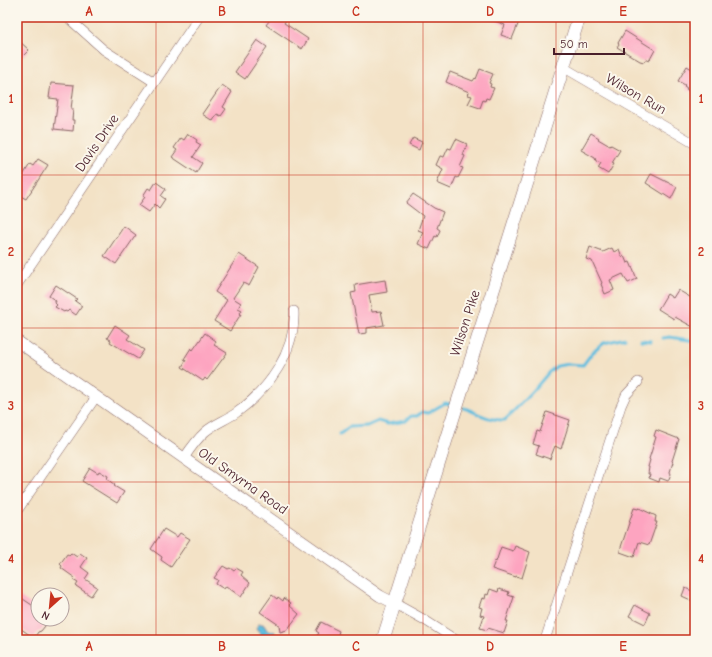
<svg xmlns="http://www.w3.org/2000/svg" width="712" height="657" font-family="'Comic Neue',sans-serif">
  <defs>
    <pattern id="water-ripples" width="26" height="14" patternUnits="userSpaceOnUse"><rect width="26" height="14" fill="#61bedf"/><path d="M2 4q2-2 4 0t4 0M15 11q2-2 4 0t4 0" fill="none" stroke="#529ab5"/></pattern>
  </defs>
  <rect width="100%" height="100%" fill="#fbf7ec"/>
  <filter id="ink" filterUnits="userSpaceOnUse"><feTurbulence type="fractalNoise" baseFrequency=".025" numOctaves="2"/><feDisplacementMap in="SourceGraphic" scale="8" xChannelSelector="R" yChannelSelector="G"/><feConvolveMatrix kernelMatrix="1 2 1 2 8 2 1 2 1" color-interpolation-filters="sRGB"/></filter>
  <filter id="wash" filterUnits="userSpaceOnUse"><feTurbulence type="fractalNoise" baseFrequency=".012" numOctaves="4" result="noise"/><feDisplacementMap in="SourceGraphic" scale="16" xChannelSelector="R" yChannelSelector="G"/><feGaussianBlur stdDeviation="0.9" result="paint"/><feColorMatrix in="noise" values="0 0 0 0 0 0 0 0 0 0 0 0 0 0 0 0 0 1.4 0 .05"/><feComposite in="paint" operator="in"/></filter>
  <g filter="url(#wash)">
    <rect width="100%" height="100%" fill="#f3e2c6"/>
    <!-- water -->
    <polygon fill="url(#water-ripples)" stroke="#566e85" points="259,624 263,624 268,631 274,631 275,633 274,637 267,640 261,640 261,634 256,628"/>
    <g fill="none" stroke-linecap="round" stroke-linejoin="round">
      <!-- stream -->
      <g stroke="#61bedf" stroke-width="3">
        <polyline points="663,338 670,337 695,341"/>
        <polyline points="641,340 651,341"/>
        <path d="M464,408C478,413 490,421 505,420L533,391L549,372L557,366L568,364L583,365L592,353L604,343L625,338"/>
        <polyline points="340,434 349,427 367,426 378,421 388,424 406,421 411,416 417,416 422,412 428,413 445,403 450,404"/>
      </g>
    </g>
    <g id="blocks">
      <!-- building -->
      <g fill="#fda4c0">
        <polygon points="272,17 288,17 284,23 308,39 302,49 266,25"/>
        <polygon points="485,17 521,17 512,39 501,35 505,25"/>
        <polygon points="625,31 655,50 649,61 646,59 644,62 640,61 617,47 619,44 618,43"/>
        <polygon points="17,39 29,50 17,62"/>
        <polygon points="257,40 267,47 245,79 235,72"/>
        <polygon points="687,66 695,71 695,94 686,89 687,88 684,86 685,85 678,81"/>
        <polygon points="480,69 493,74 489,83 491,84 490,87 494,88 489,99 486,98 485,101 483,100 480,108 468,104 472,96 468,95 469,92 446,82 450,72 473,81 475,78 476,79"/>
        <polygon points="51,83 74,85 71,109 73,109 72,120 74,120 73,131 54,129 58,99 49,98"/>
        <polygon points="222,85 232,92 223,107 226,109 221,116 217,114 213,121 202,114"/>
        <polygon points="591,133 599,138 598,139 610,146 611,145 620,150 612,163 614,164 608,174 598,168 601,163 596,161 595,158 581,150"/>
        <polygon points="188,134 197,140 196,142 201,145 193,157 202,163 196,173 172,157 177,150 174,148 181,138 184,140"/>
        <polygon points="413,138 422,142 419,150 409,145"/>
        <polygon points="456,139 467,144 463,155 465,156 460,167 463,168 458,178 456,177 451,189 437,183 443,169 436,165 440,156 444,157 448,148 451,149"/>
        <polygon points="38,159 48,165 26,199 17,194 17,185 30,164 33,166"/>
        <polygon points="651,174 677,187 671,199 646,183"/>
        <polygon points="156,182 166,189 161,196 165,199 159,208 155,204 149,212 139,205 145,197 143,196 148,188 151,190"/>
        <polygon points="413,194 434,208 443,212 437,228 440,230 437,237 435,236 429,249 418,244 423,232 418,230 423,216 406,203"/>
        <polygon points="124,226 136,235 116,264 104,256"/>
        <polygon points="590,247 603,252 612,248 614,252 619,249 622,257 624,256 627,263 630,262 637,279 628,283 623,274 610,280 614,290 605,294 601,284 602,283 592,261 586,259"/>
        <polygon points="239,254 259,267 249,286 243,283 233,298 241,303 238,308 242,310 240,313 241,314 230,331 214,321 227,300 215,292"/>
        <polygon points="385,280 387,292 369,295 372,312 381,311 384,325 367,328 367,333 359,334 351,293 356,292 355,285"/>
        <polygon points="56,285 77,299 75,301 82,306 76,315 69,310 67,312 65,311 64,312 55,307 57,305 55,303 56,301 49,296"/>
        <polygon points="678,290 695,300 695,328 675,317 674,319 658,309 667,294 673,298"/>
        <polygon points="115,325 130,335 127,339 144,350 138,359 110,342 111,340 107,338"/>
        <polygon points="205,333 216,341 214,345 227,353 207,380 205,378 203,381 182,367 186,360 184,359 191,348 193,350"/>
        <polygon points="547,412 570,420 561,449 555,446 550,459 536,454 539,446 533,444 537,431 540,432"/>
        <polygon points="656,430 679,439 672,461 673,462 670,472 671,474 668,481 660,478 659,482 649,478 650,474 648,474 649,467 648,467 650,460 649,459 656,437 654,436"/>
        <polygon points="90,468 98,473 99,471 108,476 107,479 115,485 114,486 124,492 117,503 82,481"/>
        <polygon points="634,508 638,509 639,508 656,516 655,522 657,522 649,545 639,542 634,557 620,552 620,550"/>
        <polygon points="164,529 177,537 180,533 190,539 171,567 161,560 162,557 151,549"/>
        <polygon points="515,546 530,552 522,578 516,576 516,577 492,569 495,561 496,562 501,547 513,551"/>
        <polygon points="71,553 77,557 80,553 87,558 81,567 89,573 85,579 97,587 91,596 76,586 78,583 73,580 75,578 61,568 62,566 60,564 67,554 69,555"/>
        <polygon points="223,566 228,569 230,568 234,571 236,568 243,572 241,575 250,583 241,597 226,586 224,589 216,584 218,580 214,578"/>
        <polygon points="685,588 695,592 695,602 682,596"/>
        <polygon points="490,589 498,592 499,589 509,592 508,595 514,597 506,621 508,621 504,633 488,628 487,630 480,628 484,616 480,615 482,608 479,607 482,598 485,599 486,594 488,595"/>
        <polygon points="17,595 38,609 38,619 44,619 45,626 41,631 38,632 34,638 17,626"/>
        <polygon points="272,595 277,599 278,597 283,601 284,598 291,603 289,605 299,614 287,630 280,632 279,625 260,612"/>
        <polygon points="635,605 650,613 645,624 629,616"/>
        <polygon points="321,622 339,631 338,634 347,640 314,640 319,633 316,631"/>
      </g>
    </g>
  </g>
  <g filter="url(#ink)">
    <use href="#blocks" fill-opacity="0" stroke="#856361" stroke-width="1"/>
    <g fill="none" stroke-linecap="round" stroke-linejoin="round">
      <defs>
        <g id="minor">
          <polyline points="67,17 104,50 154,82"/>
          <polyline points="563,67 695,144"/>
          <polyline points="17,285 199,17"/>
          <path d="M184,458C190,449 196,440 205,432C214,424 226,420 236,413C268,390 296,352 294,311"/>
          <polyline points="17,511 96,397"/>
          <polyline points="394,603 423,619 456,640"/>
          <polyline points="545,640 621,406 626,395 638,382"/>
        </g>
        <polyline id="tertiary" points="17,341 380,596 394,603"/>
        <polyline id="secondary" points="383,640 579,17"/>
      </defs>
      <!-- minor casing -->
      <use href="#minor" stroke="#856361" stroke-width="10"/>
      <!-- tertiary casing -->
      <use href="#tertiary" stroke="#856361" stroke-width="12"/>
      <!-- secondary casing -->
      <use href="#secondary" stroke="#856361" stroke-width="14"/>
      <!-- minor -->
      <use href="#minor" stroke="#fff" stroke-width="9"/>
      <!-- tertiary -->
      <use href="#tertiary" stroke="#fff" stroke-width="11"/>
      <!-- secondary -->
      <use href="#secondary" stroke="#fff" stroke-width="13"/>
    </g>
  </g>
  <!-- grid -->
  <path fill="none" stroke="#c8321e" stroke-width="1" stroke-opacity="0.55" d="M156,17V640M289,17V640M423,17V640M556,17V640M17,175H695M17,328H695M17,482H695"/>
  <g text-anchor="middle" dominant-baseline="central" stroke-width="4" stroke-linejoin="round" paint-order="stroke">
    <!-- street labels -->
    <g font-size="14" fill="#4a1f2b" stroke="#fbf7ec">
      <text transform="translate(636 94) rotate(30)">Wilson Run</text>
      <text transform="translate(97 143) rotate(-56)">Davis Drive</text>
      <text transform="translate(465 323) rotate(-72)">Wilson Pike</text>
      <text transform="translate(243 481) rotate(35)">Old Smyrna Road</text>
    </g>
  </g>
  <!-- margin -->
  <rect width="712" height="657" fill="none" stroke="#fbf7ec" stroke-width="44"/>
  <!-- north arrow -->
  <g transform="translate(50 607) rotate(207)"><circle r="19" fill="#fbf7ec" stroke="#b4a19f"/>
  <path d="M0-3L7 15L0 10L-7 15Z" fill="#c8321e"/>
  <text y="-6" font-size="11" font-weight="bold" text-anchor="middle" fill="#4a1f2b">N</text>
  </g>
  <!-- scale -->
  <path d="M554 48v6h70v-6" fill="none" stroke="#4a1f2b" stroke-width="2"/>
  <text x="560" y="48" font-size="12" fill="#4a1f2b" stroke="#fbf7ec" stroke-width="3" paint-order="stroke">50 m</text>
  <rect x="22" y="22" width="668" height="613" fill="none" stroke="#c8321e" stroke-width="1.5"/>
  <g font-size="13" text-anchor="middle" font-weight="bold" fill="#c8321e">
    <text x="89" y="16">A</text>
    <text x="222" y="16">B</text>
    <text x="356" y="16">C</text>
    <text x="490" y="16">D</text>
    <text x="623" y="16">E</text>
    <text x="11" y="103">1</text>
    <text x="701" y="103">1</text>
    <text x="11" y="256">2</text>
    <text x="701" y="256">2</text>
    <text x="11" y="410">3</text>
    <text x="701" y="410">3</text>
    <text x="11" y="563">4</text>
    <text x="701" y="563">4</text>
    <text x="89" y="651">A</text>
    <text x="222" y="651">B</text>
    <text x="356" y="651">C</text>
    <text x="490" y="651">D</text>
    <text x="623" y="651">E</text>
  </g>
</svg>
